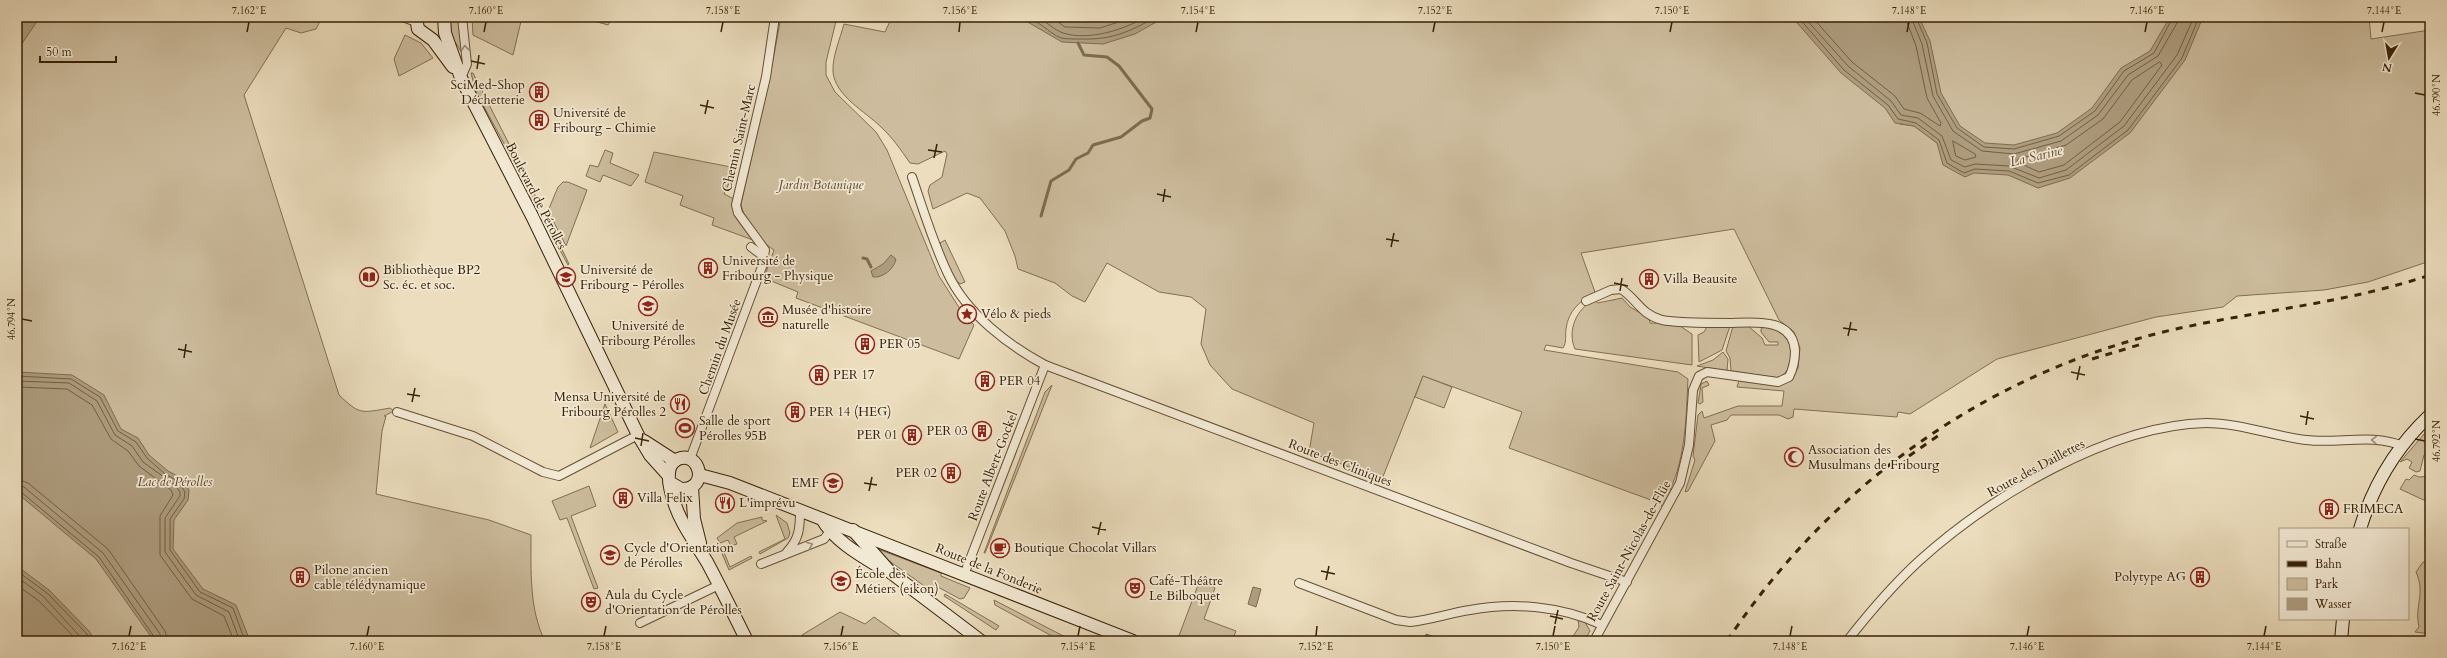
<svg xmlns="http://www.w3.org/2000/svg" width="2447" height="658" font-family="Cardo,serif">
  <rect width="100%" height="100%" fill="#ebddbd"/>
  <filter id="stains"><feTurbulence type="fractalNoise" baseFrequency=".005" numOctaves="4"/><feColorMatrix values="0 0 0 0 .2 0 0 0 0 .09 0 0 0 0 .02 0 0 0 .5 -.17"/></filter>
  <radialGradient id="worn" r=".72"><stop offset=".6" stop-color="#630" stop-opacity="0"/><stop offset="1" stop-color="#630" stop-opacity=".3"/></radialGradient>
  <!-- green -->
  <g fill="#cdbd9e" stroke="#826f52" fill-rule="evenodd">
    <path d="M17,17H322L316,29L301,33L286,28L244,95L339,395C360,415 361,413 390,408L394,411L384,416H386L382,431L376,494L489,520L531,535C531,569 529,610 545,641H17Z"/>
    <polygon points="450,17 459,17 463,55 456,43 453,45 449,28"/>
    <polygon points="472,17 522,17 513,55 473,35"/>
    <polygon points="580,17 613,17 608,25"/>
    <path d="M781,17H837L826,62V75L835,92L876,132L887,150L939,276L962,312L969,311L968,319L974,325L959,359L796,298L798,292L764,278L774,250C759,241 744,221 741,204L770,76Z"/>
    <path d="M892,17H2369L2371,39L2430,30V261L2368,282L2324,290L2237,296L2223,307L2156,317L1997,359L1910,414L1898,412L1897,417L1794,409L1793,417L1788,419L1779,415H1731L1727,420L1711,425L1715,441L1688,491L1685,492L1695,460L1693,456L1698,415L1702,411L1704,418L1738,406H1782L1784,391L1737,387L1739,380L1792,379L1798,368L1800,348L1794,332L1779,320L1734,229L1581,253L1595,292C1580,301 1568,311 1566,329C1565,335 1567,342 1563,348L1546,345L1544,350L1678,372L1688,379C1686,417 1686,455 1670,490L1673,492L1664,508L1659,503L1509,448L1522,412L1423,376L1382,479L1309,452L1314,423L1232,389L1210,365L1201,344L1206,309L1191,297L1159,292L1107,263L1085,302L1072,296L1055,283L1018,269L1015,256L1005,231L980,198L967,193L933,209L928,191L930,185L942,177L947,154L945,151L918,164L910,163C901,150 892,137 881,127C866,112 835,96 833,72C832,57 840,39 844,24L885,32ZM1900,124H1933L1937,143L1914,126Z"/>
    <polygon points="405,35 421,43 433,58 399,76 394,59"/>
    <polygon points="471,73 473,73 541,207 539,208 476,92"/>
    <polygon points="605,150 613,153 610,163 639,175 631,186 603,175 600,182 586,176 590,165 598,167"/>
    <polygon points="654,152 736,168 724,194 734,199 753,240 712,225 714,218 680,205 683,196 645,182"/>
    <polygon points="563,182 568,182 587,190 566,246 548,211 558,187"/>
    <polygon points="547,218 569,264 568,265 547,226"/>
    <path d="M945,240L965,282L960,284C950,277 943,255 940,243Z"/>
    <path d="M1622,298L1630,307L1649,318L1650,323L1677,324L1692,334V365L1575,349C1567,331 1576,309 1594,300L1598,303Z"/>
    <polygon points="1708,325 1730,326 1722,350 1699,362 1698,335 1704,332"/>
    <path d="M1733,326H1748L1762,338L1765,345H1778V342H1769L1761,332V329L1764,327C1770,328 1777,329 1782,332C1796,344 1795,370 1778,378L1731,371L1730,358L1726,351Z"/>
    <polygon points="1723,352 1728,359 1727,371 1697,366 1713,360"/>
    <polygon points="1423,376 1452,387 1444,408 1415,397"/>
    <polygon points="1707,381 1709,385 1702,388 1703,402 1700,404 1698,403 1701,384"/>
    <polygon points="1052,385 985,553 984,553 1045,392"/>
    <polygon points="605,404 618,432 590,448"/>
    <polygon points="2430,427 2430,454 2424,455 2420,471 2416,472 2409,468 2412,462 2407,459 2400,462"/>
    <polygon points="2414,475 2419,477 2430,476 2430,503 2400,489 2406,479 2409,480"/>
    <polygon points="589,486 596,506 571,516 598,588 594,589 567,518 560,520 552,501"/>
    <polygon points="776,515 787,523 790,533 788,538 760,554 759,552 785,539"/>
    <polygon points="762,517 762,520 767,521 734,537 737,544 731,546 728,540 720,543 717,538 737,523"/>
    <polygon points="875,548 941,573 941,576 970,588 964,598 960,599 936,586 934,593 874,550"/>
    <polygon points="723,550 730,567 751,556 752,558 729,570 721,551"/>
    <path d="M2423,562H2430V634L2415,632L2419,627C2414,606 2426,594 2416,572Z"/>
    <polygon points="1208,583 1215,588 1204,619 1236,631 1232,641 1177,641 1198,585"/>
    <polygon points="945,594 999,626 996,630 944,596"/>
    <polygon points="994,600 1073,641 1061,641 995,605"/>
    <polygon points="840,612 865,624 874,617 908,641 805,641 802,635"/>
    <polygon points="1578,619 1585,622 1590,631 1584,641 1570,641 1579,627"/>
  </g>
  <!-- water -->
  <g fill="#ae9d7f" stroke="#7f6b4f">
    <polygon points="17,17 40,17 17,51"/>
    <polygon points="1009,17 1165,17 1135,34 1103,44 1062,42 1026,21"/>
    <polygon points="1792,17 1919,17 1930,41 1941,93 1960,126 1985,143 2014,145 2057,133 2092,108 2121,68 2150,51 2170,17 2203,17 2185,60 2130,133 2070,178 2038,188 2008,175 1974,173 1965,177 1943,165 1937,143 1914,126 1895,123 1885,108 1841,73"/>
    <path d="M891,255L896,259C894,269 883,278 873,277L871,271L883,264Z"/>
    <polygon points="17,372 72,375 104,395 121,429 138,438 149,455 168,471 181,478 189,490 188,500 174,520 173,549 203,589 236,605 250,641 154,641 96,559 17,493"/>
    <polygon points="17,566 49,590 90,632 94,641 17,641"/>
    <polygon points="1253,587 1261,589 1256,607 1248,604"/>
    <polygon points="1426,634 1441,639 1440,641 1424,641"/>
  </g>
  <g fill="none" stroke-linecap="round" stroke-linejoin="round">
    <!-- shore -->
    <g stroke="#735f43" stroke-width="1">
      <path d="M1023,17C1039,19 1048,33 1061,38C1067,39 1074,39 1080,39C1112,40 1129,32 1156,17"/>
      <path d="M1037,17C1046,21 1054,30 1063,33C1089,41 1123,30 1146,17"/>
      <polyline points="1051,17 1065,27 1100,28 1134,17"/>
      <polyline points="1798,17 1844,70 1888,105 1898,119 1916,123 1939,140 1947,163 1964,173 1975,169 2009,171 2038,183 2069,175 2128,130 2182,58 2199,17"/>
      <polyline points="1804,17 1848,66 1891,101 1901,115 1918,118 1942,136 1951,160 1965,167 1975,164 2009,166 2039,178 2066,170 2124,126 2177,55 2194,17"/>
      <polyline points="1812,17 1852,62 1895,96 1904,109 1920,113 1940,126 1941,123 1927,98 1916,46 1905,17"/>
      <polyline points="1911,17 1922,44 1933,96 1953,131 1982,151 2014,154 2061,141 2098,115 2128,75 2158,56 2177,23 2179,17"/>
      <polyline points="1916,17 1927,43 1937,94 1957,128 1984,147 2014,149 2059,136 2095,111 2124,71 2154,53 2173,17"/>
      <polygon points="2160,62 2162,65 2120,122 2064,165 2039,172 2017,162 2018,159 2066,145 2103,119 2132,80"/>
      <polygon points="1953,141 1975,154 1976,157 1965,160 1956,156"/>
      <polyline points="17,376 71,379 100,397 118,431 136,442 147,458 165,474 178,481 185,492 184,499 170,519 170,550 200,592 233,608 245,641"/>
      <polyline points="17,381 69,383 97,401 115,435 132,446 143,462 175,485 180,492 180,496 165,518 165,552 196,595 229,612 240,641"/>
      <polyline points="17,387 67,389 92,405 111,439 128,451 139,466 171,490 173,495 160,516 160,555 192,599 224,616 234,641"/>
      <polyline points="17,479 28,483 108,549 165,631 168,641"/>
      <polyline points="17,486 24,487 103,553 160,634 162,641"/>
      <polyline points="17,491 21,492 99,557 157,641"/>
      <polyline points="17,571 47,593 87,634 90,641"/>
      <polyline points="17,577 43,596 84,641"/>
      <polyline points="17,585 39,601 78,641"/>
    </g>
    <!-- stream -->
    <g stroke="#7f6b4f" stroke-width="3">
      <polyline points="1041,216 1051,181 1069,170 1076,159 1088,153 1093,145 1121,137 1142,121 1150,118 1152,109 1119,66 1107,57 1084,55 1078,43"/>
      <polyline points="863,258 867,259 871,267"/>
    </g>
    <defs>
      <g id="street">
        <polyline points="403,17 416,22"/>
        <polyline points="461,78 467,64 462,17"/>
        <path d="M912,177C923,209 933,243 948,274C967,314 1008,345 1045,365L1571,563L1627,582"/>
        <polyline points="751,247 763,256"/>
        <path d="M1586,301L1611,290L1621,289C1636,298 1640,314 1662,320C1676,323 1716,323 1732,323C1755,322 1793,318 1795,351C1795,360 1793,369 1789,377L1778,382L1707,372L1699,376L1693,390L1689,445L1680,483L1594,641"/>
        <polyline points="397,412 473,436 543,472 559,476 638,435"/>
        <polyline points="690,459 763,264 765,250 738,213 736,205 766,77 775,17"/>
        <path d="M787,552C799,539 800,529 800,511"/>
        <polyline points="761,564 824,539 833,527"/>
        <polyline points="964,575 1045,365"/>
        <path d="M1299,583L1396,620L1410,622C1430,620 1450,613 1470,610C1514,602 1562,606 1602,625"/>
        <polyline points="640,623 719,585"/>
        <path d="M1847,641C1869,613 1893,585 1919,561C1990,497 2109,425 2206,423C2240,423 2273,436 2306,440C2338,444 2372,433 2403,446"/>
      </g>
      <g id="secondary">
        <polyline points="416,17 418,29 433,40 453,67"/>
        <polyline points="444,17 445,33 461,78 532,216 638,435 650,455 668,475"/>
        <polyline points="644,441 675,461"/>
        <polyline points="700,475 730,483 1133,641"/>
        <path d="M671,483L681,489C710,490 700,450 678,459C658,467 676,510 683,523C690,536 699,549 707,562C721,588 734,615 747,641"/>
        <polyline points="692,487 694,519 700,543"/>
        <path d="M822,519C834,540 858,554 878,566"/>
        <path d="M2360,529C2373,486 2397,446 2430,415"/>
        <polyline points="853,530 890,572 981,641"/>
        <polyline points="2341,641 2343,619"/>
      </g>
    </defs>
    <!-- street casing -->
    <use href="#street" stroke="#655034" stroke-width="10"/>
    <!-- secondary casing -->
    <use href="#secondary" stroke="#382107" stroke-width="14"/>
    <!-- street -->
    <use href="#street" stroke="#f2e9d4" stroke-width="8"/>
    <!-- secondary -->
    <use href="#secondary" stroke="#f2e9d4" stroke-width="12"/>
    <!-- rail -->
    <g stroke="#382107" stroke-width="3" stroke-dasharray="7 7" stroke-linecap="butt">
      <polyline points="2092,359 2142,344"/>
      <polyline points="1909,456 1939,435"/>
      <path d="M1727,641C1833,482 1990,371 2176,329C2261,310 2347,303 2430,275"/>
    </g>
  </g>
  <!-- one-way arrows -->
  <defs><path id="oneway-chevron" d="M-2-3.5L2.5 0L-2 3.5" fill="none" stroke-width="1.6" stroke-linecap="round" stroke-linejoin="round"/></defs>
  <g stroke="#9e8f78">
    <use href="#oneway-chevron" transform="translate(465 48) rotate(-96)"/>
    <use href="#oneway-chevron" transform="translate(2374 440) rotate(-178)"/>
    <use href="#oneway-chevron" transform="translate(810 545) rotate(-21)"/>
  </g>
  <!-- ticks -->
  <path fill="none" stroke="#382107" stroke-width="1.5" d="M247,32L249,22M484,32L486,22M721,32L723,22M959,32L960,22M1196,32L1198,22M1433,32L1435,22M1670,32L1672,22M1907,32L1909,22M2145,32L2147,22M2382,32L2384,22M471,61L485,64M477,69L479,55M2415,93L2425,95M700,105L714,108M705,114L708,100M928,150L942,152M934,158L937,144M1157,194L1171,197M1163,202L1165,189M1386,239L1399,241M1391,247L1394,233M1614,283L1628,286M1620,291L1622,278M22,319L32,321M1843,328L1857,330M1848,336L1851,322M178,349L192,352M184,358L186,344M2071,372L2085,375M2077,380L2080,366M407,394L420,396M412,402L415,388M2300,416L2314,419M2306,425L2308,411M635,438L649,441M2415,439L2425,441M641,446L643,433M864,483L877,485M869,491L872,477M1092,527L1106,530M1098,535L1101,522M1321,571L1335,574M1326,580L1329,566M1550,616L1563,619M1555,624L1558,610M129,636L131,626M367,636L369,626M604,636L606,626M841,636L843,626M1078,636L1080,626M1316,636L1317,626M1553,636L1555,626M1790,636L1792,626M2027,636L2029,626M2264,636L2266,626"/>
  <!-- icons -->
  <defs>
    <symbol id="building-ring" viewBox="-11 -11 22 22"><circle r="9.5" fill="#f2e9d4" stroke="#8f2418" stroke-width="1.5"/><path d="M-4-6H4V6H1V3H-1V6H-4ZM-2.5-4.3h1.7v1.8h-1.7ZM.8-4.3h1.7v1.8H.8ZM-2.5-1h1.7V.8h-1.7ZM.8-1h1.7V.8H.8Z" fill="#8f2418"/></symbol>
    <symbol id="library-ring" viewBox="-11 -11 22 22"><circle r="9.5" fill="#f2e9d4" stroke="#8f2418" stroke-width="1.5"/><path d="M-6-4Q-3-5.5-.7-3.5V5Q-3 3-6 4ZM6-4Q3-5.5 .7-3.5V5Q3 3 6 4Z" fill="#8f2418"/></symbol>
    <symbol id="university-ring" viewBox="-11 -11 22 22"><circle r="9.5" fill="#f2e9d4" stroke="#8f2418" stroke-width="1.5"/><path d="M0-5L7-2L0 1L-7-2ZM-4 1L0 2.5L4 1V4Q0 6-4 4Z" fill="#8f2418"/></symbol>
    <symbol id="sight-ring" viewBox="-11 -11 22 22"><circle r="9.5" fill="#f2e9d4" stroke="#8f2418" stroke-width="1.5"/><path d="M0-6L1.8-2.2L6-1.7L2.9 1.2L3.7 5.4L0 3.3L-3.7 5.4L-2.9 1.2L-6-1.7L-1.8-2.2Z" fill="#8f2418"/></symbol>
    <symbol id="museum-ring" viewBox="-11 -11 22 22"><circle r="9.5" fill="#f2e9d4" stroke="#8f2418" stroke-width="1.5"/><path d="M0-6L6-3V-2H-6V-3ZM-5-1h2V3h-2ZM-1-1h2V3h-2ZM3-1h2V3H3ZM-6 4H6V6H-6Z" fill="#8f2418"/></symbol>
    <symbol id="restaurant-ring" viewBox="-11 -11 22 22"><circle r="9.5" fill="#f2e9d4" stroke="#8f2418" stroke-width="1.5"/><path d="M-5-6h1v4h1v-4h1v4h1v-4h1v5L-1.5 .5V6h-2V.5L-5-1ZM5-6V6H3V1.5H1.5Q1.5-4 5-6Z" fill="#8f2418"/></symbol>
    <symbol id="stadium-ring" viewBox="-11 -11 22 22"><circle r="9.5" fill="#f2e9d4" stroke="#8f2418" stroke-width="1.5"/><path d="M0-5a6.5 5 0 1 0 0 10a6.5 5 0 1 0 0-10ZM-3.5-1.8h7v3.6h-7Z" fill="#8f2418"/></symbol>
    <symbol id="mosque-ring" viewBox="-11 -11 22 22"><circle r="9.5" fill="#f2e9d4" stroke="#8f2418" stroke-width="1.5"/><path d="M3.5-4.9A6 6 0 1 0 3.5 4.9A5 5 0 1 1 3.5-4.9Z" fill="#8f2418"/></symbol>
    <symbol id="cafe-ring" viewBox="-11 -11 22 22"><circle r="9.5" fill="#f2e9d4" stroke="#8f2418" stroke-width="1.5"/><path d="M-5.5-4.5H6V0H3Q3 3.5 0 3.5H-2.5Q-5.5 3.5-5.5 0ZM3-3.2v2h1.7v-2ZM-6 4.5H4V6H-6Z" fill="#8f2418"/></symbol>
    <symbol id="school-ring" viewBox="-11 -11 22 22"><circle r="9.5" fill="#f2e9d4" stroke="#8f2418" stroke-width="1.5"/><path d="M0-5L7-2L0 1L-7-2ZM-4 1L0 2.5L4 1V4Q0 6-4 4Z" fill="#8f2418"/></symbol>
    <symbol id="theatre-ring" viewBox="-11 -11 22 22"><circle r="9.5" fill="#f2e9d4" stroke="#8f2418" stroke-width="1.5"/><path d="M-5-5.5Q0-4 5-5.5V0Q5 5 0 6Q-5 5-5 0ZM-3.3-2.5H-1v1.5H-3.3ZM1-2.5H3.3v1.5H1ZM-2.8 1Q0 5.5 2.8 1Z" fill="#8f2418"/></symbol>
  </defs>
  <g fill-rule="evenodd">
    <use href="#building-ring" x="528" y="81" width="22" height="22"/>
    <use href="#building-ring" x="528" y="109" width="22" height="22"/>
    <use href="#building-ring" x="697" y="257" width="22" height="22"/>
    <use href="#library-ring" x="358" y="266" width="22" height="22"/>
    <use href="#university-ring" x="555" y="266" width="22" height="22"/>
    <use href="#building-ring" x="1638" y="268" width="22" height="22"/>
    <use href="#university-ring" x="637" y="295" width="22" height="22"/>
    <use href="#sight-ring" x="956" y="303" width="22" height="22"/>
    <use href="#museum-ring" x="757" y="306" width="22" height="22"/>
    <use href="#building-ring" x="854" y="333" width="22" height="22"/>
    <use href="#building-ring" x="808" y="364" width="22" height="22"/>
    <use href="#building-ring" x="974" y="370" width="22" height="22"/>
    <use href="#restaurant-ring" x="669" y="393" width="22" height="22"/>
    <use href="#building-ring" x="784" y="401" width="22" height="22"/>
    <use href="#stadium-ring" x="674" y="417" width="22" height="22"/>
    <use href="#building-ring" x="971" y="420" width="22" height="22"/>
    <use href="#building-ring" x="901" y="424" width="22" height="22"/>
    <use href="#mosque-ring" x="1783" y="446" width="22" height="22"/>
    <use href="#building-ring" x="940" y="462" width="22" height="22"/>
    <use href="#university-ring" x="822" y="472" width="22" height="22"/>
    <use href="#building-ring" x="612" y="487" width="22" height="22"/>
    <use href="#restaurant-ring" x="714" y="492" width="22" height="22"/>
    <use href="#building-ring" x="2318" y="498" width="22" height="22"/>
    <use href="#cafe-ring" x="989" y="537" width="22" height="22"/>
    <use href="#school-ring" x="599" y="544" width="22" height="22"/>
    <use href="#building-ring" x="289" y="566" width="22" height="22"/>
    <use href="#building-ring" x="2189" y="566" width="22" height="22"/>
    <use href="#university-ring" x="830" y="570" width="22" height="22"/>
    <use href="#theatre-ring" x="1124" y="577" width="22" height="22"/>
    <use href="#theatre-ring" x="580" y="591" width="22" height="22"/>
  </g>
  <g text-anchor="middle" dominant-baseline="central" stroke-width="3.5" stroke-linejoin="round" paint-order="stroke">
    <!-- poi labels -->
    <g font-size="13" fill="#382107" stroke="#f2e9d4" text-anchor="start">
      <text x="525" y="85" text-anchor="end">SciMed-Shop<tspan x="525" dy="15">Déchetterie</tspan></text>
      <text x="553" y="113">Université de<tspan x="553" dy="15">Fribourg - Chimie</tspan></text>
      <text x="722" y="261">Université de<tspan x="722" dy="15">Fribourg - Physique</tspan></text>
      <text x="383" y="270">Bibliothèque BP2<tspan x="383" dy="15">Sc. éc. et soc.</tspan></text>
      <text x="580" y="270">Université de<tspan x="580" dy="15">Fribourg - Pérolles</tspan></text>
      <text x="1663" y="279">Villa Beausite</text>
      <text x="782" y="310">Musée d'histoire<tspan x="782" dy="15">naturelle</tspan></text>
      <text x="981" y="314">Vélo &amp; pieds</text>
      <text x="648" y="326" text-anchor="middle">Université de<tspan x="648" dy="15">Fribourg Pérolles</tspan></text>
      <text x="879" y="344">PER 05</text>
      <text x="833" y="375">PER 17</text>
      <text x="999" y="381">PER 04</text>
      <text x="666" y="397" text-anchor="end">Mensa Université de<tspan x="666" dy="15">Fribourg Pérolles 2</tspan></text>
      <text x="809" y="412">PER 14 (HEG)</text>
      <text x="699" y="421">Salle de sport<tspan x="699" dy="15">Pérolles 95B</tspan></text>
      <text x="968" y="431" text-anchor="end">PER 03</text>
      <text x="898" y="435" text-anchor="end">PER 01</text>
      <text x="1808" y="450">Association des<tspan x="1808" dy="15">Musulmans de Fribourg</tspan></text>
      <text x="937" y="473" text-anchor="end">PER 02</text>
      <text x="819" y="483" text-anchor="end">EMF</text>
      <text x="637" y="498">Villa Felix</text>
      <text x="739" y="503">L'imprévu</text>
      <text x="2343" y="509">FRIMECA</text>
      <text x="624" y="548">Cycle d'Orientation<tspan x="624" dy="15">de Pérolles</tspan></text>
      <text x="1014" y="548">Boutique Chocolat Villars</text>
      <text x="314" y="570">Pilone ancien<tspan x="314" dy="15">cable télédynamique</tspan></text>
      <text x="855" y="574">École des<tspan x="855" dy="15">Métiers (eikon)</tspan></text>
      <text x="2186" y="577" text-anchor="end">Polytype AG</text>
      <text x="1149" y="581">Café-Théâtre<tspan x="1149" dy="15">Le Bilboquet</tspan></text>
      <text x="605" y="595">Aula du Cycle<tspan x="605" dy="15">d'Orientation de Pérolles</tspan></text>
    </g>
    <!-- street labels -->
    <g font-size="13" fill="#382107" stroke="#f2e9d4">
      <text transform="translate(739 138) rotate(-77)">Chemin Saint-Marc</text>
      <text transform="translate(536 196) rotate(63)">Boulevard de Pérolles</text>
      <text transform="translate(720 347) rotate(-70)">Chemin du Musée</text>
      <text transform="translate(1340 463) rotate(21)">Route des Cliniques</text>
      <text transform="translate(993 466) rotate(-69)">Route Albert-Gockel</text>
      <text transform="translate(2036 468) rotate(-28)">Route des Daillettes</text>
      <text transform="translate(1629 551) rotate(-61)">Route Saint-Nicolas-de-Flüe</text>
      <text transform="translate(989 569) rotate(22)">Route de la Fonderie</text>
    </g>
    <!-- park labels -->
    <g font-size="13" font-style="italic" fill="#5d482d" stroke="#f2e9d4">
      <text x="821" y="185">Jardin Botanique</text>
      <text x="175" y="482">Lac de Pérolles</text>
    </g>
    <!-- water labels -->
    <g font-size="14" font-style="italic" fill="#614c31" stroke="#f2e9d4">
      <text transform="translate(2036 156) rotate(-13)">La Sarine</text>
    </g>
  </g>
  <!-- margin -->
  <rect width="2447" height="658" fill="none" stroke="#ebddbd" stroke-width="44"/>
  <!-- legend -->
  <rect x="2279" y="528" width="130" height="92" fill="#f2e9d4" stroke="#a89982"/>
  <rect x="2287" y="541" width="20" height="6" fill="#f2e9d4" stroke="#a89982"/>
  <text x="2315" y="548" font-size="12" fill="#382107">Straße</text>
  <rect x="2287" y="561" width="20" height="6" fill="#382107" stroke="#a89982"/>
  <text x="2315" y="568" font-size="12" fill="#382107">Bahn</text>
  <rect x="2287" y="578" width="20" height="12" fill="#cdbd9e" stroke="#a89982"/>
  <text x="2315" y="588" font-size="12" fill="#382107">Park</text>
  <rect x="2287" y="598" width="20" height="12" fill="#ae9d7f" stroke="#a89982"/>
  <text x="2315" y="608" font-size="12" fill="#382107">Wasser</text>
  <!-- north arrow -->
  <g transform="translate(2389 58) rotate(191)" stroke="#f2e9d4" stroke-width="3" paint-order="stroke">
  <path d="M0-3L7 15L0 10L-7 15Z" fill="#382107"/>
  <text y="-6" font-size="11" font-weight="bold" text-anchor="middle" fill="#382107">N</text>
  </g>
  <!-- scale -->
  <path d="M40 56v6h76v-6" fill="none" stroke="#382107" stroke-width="2"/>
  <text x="46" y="56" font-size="12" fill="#382107" stroke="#f2e9d4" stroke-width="3" paint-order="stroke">50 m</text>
  <rect x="22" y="22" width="2403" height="614" fill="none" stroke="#382107" stroke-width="1.5"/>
  <g font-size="10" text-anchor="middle" fill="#382107">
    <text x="249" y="14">7.162°E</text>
    <text x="486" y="14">7.160°E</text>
    <text x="723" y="14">7.158°E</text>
    <text x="960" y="14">7.156°E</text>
    <text x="1198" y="14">7.154°E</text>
    <text x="1435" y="14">7.152°E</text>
    <text x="1672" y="14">7.150°E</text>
    <text x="1909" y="14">7.148°E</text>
    <text x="2147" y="14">7.146°E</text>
    <text x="2384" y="14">7.144°E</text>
    <text transform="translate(2436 95) rotate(-90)" y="4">46.790°N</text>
    <text transform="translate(11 319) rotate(-90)" y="4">46.794°N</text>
    <text transform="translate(2436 441) rotate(-90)" y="4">46.792°N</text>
    <text x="129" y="650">7.162°E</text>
    <text x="367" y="650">7.160°E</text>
    <text x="604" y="650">7.158°E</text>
    <text x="841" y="650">7.156°E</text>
    <text x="1078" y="650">7.154°E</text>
    <text x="1316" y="650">7.152°E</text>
    <text x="1553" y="650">7.150°E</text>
    <text x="1790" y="650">7.148°E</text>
    <text x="2027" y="650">7.146°E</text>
    <text x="2264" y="650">7.144°E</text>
  </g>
  <rect width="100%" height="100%" filter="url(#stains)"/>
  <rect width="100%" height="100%" fill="url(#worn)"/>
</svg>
